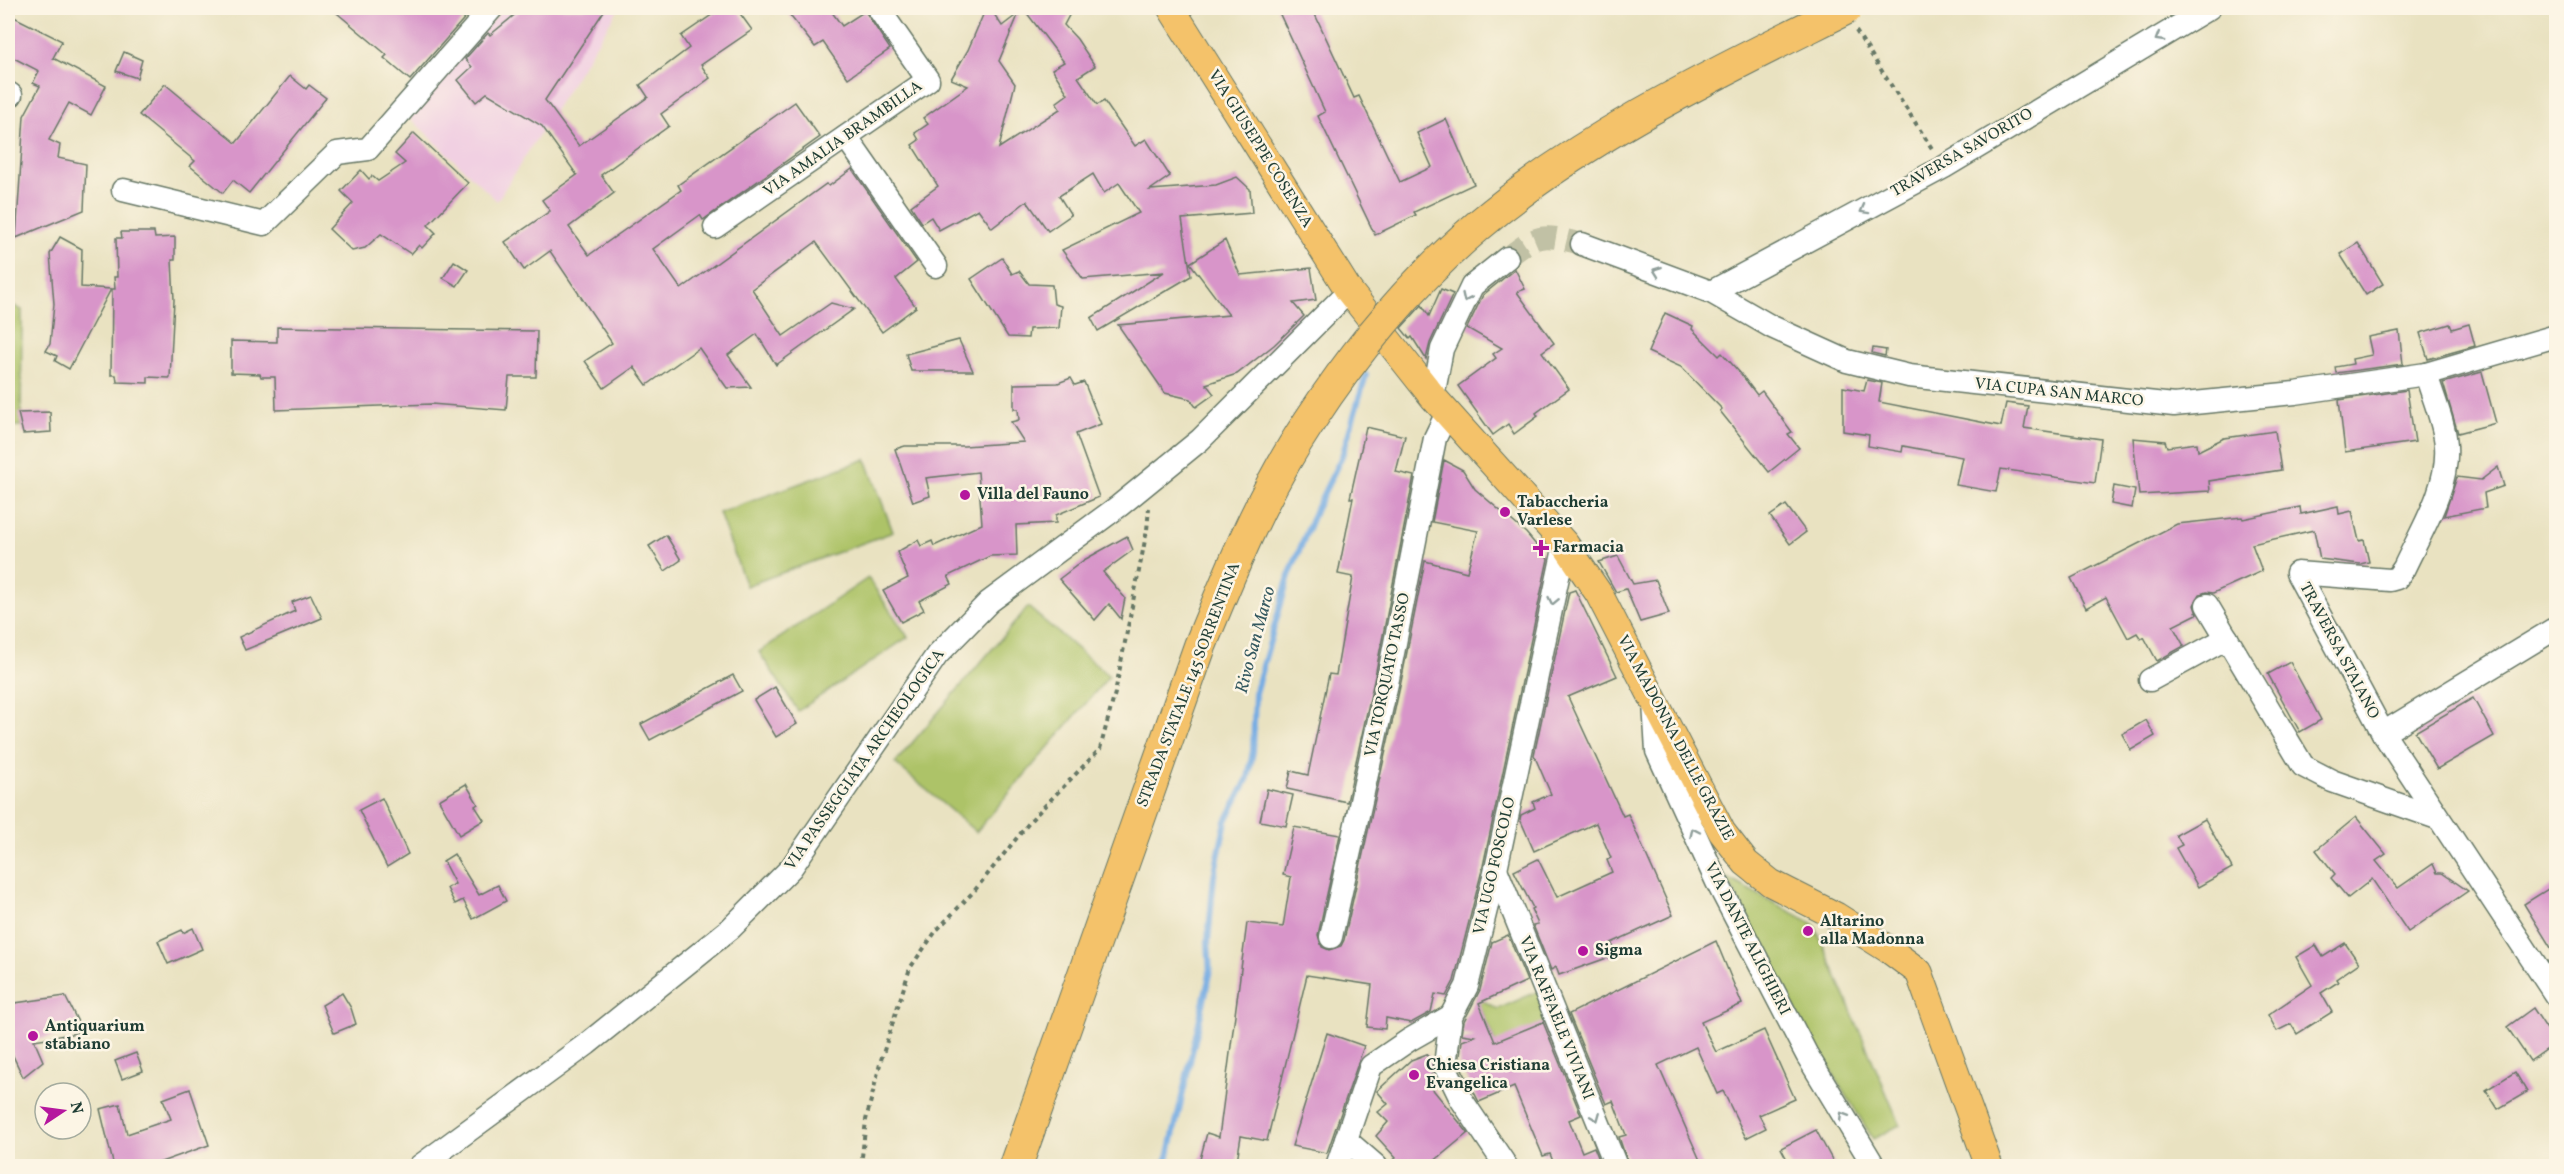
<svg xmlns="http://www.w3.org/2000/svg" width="2564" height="1174" font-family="Vollkorn,serif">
  <rect width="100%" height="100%" fill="#fcf5e5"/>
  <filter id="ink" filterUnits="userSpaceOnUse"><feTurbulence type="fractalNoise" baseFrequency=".0167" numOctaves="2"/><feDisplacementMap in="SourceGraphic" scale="12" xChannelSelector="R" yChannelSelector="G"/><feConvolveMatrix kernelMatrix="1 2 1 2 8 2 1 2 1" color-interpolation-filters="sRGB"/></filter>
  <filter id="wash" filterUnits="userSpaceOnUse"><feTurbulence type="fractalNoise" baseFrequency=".008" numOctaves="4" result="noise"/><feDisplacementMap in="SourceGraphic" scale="24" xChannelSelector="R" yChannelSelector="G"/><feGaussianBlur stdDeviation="1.35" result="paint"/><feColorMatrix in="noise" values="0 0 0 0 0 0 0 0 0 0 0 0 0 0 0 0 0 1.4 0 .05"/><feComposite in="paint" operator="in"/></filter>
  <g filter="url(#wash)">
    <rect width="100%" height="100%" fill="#e9e2c1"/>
    <!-- built -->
    <polygon fill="#f1d0e2" points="504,8 619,8 497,201 407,115"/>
    <!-- green -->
    <g fill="#adc367" stroke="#66804e" stroke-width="1.5">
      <polygon points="8,303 22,310 21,426 8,426"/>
      <polygon points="866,459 893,532 746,586 719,513"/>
      <polygon points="868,578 908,637 798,711 759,652"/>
      <polygon points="1028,607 1109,676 976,832 895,763"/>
      <polygon points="1727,878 1814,924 1900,1125 1873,1139 1801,1021"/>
      <polygon points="1541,990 1553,1019 1507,1038 1510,1077 1476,997 1498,1009"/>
    </g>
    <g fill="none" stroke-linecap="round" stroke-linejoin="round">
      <!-- stream -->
      <polyline stroke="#74ace3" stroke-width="6" points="1164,1166 1169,1154 1210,974 1208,941 1214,876 1226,821 1248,778 1253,751 1255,693 1289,576 1316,509 1342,456 1366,375"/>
    </g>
    <g id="blocks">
      <!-- building -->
      <g fill="#d895c9">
        <polygon points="331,8 464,8 469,13 410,80 384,58 387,55"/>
        <polygon points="523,8 606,8 545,100 579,146 648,97 640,85 689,48 681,36 722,8 736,8 752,30 701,65 710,78 661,114 669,126 601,175 614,193 569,227 589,255 681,190 678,185 795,102 820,137 703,220 700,215 653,249 681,289 826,184 829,186 852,169 917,262 896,279 916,307 882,332 816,242 752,289 783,336 831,303 854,309 776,365 757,334 728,355 751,387 727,388 699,348 647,385 634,367 604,388 585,361 612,343 550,251 524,270 505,242 550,211 542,200 577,175 542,126 487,93 476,102 458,80 472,67 465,59 488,33 490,35"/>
        <polygon points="784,8 829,8 842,26 865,11 890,49 848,78 823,42 815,47"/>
        <polygon points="986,8 990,8 1002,26 1019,13 999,61 1015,84 999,148 1060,109 1056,103 1068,94 1052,69 1064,62 1023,8 1073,8 1064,25 1077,39 1095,66 1078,77 1097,105 1104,101 1135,146 1146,139 1170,176 1150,190 1216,185 1237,177 1250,189 1252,213 1182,219 1191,276 1098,331 1091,318 1164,272 1083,279 1062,250 1139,213 1119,183 1104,193 1093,174 1059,196 1071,215 1048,231 1027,201 992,228 978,209 939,230 931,217 922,223 911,206 938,186 912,145 919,140 915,133 928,124 923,118 968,86 951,79 968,50"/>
        <polygon points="1277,8 1312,8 1354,98 1359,96 1400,182 1432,167 1417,133 1446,119 1474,184 1414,212 1416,215 1375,235 1318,116 1325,112"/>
        <polygon points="8,14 62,41 53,58 106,86 91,115 69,103 49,140 60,145 58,158 86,164 84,210 16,238 24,116 40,86 33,83 39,71 8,55"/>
        <polygon points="124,52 142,60 137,78 116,71"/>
        <polygon points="290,76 306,89 309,85 326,98 249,193 233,180 223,193 190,166 195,161 139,115 165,84 236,143"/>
        <polygon points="414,133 468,183 428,225 436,233 422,248 419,245 411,254 381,234 365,248 352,251 329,229 353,203 341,191 361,170 369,179 372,176 378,181 405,163 395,154"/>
        <polygon points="121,232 154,232 155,238 175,237 175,260 172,260 174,300 170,378 148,377 148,383 117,382 116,375 111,375 112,289 115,289 114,277 117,277 116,238 122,238"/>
        <polygon points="60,237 82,249 81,287 111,289 69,369 55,361 57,356 46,351 50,344 54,304 50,254"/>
        <polygon points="1225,240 1240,275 1311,268 1316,300 1293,303 1304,316 1274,345 1237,374 1206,384 1214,394 1196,407 1190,399 1165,393 1118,325 1229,315 1190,263"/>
        <polygon points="2358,243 2383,284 2366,295 2340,254"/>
        <polygon points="1002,258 1012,274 1019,271 1029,284 1052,285 1054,304 1061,306 1059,328 1029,329 1028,338 1008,337 971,279"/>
        <polygon points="454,261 468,270 457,286 443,278"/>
        <polygon points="1515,269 1525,289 1517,292 1554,343 1542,352 1569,389 1536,413 1538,416 1514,434 1508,424 1493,435 1458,386 1496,358 1493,354 1502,348 1467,328 1483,295"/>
        <polygon points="1441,289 1453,294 1430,343 1426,359 1412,337 1410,339 1401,328 1422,305 1429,316"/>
        <polygon points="1665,313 1693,326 1692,329 1719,356 1722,353 1741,374 1757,395 1762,391 1792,432 1788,434 1799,448 1769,472 1720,411 1722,409 1681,367 1648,352"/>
        <polygon points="2450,324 2452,329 2469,324 2475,346 2428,359 2420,333"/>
        <polygon points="277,327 537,331 536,377 509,377 506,410 431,404 276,410 275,377 261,377 260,374 231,373 231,341 277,342"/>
        <polygon points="2399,331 2403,364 2336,373 2335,367 2353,364 2352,359 2372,355 2368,337"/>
        <polygon points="959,340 973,371 911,371 906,354"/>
        <polygon points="1873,348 1886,350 1885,356 1872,353"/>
        <polygon points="2482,372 2496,423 2458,433 2443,383"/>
        <polygon points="1071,378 1075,385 1084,382 1101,424 1076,434 1099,497 1056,515 1056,523 1016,525 1017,555 990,556 948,576 952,584 919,601 924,610 901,622 883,591 908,578 897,552 918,540 921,546 932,541 934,546 982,524 978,472 926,478 930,496 913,502 895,449 905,446 964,446 1024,442 1011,422 1019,420 1018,409 1014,409 1014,384 1058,383"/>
        <polygon points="1867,380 1882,383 1879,402 2001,426 2006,403 2028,406 2024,428 2101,439 2095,483 2001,469 1996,492 1956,485 1962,457 1903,446 1902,452 1868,446 1869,435 1843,431 1843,387 1864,391"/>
        <polygon points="2407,390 2415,442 2345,452 2339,400"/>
        <polygon points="50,412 51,432 23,434 18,413"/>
        <polygon points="1366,427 1405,436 1396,472 1414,476 1375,676 1347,802 1287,789 1291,771 1308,775 1329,674 1336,675 1353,577 1338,574 1353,498 1350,498"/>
        <polygon points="2275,431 2281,470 2209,481 2210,491 2139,495 2133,438 2165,441 2167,447 2197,443 2198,451 2224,438"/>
        <polygon points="1444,460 1463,470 1475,489 1526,533 1548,559 1483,866 1454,981 1446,996 1435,994 1431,1012 1411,1023 1386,1018 1385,1029 1367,1027 1372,985 1307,975 1267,1141 1241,1136 1236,1167 1198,1167 1207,1133 1219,1137 1247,923 1283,927 1291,877 1283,875 1294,827 1340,835 1318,935 1322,947 1329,950 1341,946 1344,940 1401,682 1425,561 1467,572 1478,531 1432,522"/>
        <polygon points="2498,467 2504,486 2484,493 2486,508 2444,516 2457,477 2481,480"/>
        <polygon points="2114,486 2135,490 2132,508 2111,504"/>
        <polygon points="1786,505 1806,532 1790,544 1770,516"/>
        <polygon points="2338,506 2339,514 2352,511 2359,541 2364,540 2369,562 2360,564 2320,559 2314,530 2252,544 2262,571 2213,593 2206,592 2200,594 2194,605 2197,614 2173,626 2184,646 2157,661 2144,637 2141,639 2137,633 2128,638 2106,597 2086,608 2071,578 2177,524 2242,517 2243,519 2300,507 2301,514"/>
        <polygon points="666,535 681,560 665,571 649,546"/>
        <polygon points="1127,536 1133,550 1103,572 1125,598 1121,619 1109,604 1095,620 1059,579 1084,560"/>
        <polygon points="1618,556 1633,584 1656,580 1669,614 1640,622 1626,589 1616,592 1599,562"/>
        <polygon points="1575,590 1617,676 1568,697 1623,816 1628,814 1673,915 1611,943 1618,954 1559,975 1556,967 1551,970 1533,925 1538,924 1531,909 1533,908 1514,871 1538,859 1557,897 1612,872 1607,860 1611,858 1596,823 1534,851 1520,819 1521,815 1535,808 1533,802 1551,794 1534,755 1569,592"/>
        <polygon points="311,595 322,618 245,650 239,637 295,611 292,602"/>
        <polygon points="2290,662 2321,720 2300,732 2268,674"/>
        <polygon points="733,675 742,691 650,740 641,724"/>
        <polygon points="775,687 797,724 776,737 754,700"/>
        <polygon points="2473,698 2494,736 2437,769 2415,732"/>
        <polygon points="2146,720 2155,736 2131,750 2122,734"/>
        <polygon points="466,784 478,804 475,806 484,820 459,835 439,800"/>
        <polygon points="1267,789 1293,795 1286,826 1260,821"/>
        <polygon points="382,798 408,854 387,867 359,810"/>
        <polygon points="2356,817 2386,854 2376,861 2398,888 2433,864 2437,873 2442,873 2468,891 2408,932 2372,879 2348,898 2331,878 2335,874 2316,850"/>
        <polygon points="2205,819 2232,868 2198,887 2176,848 2182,845 2176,835"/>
        <polygon points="454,854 479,895 498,885 506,901 473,919 463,900 455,904 447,888 455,884 443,861"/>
        <polygon points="2556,884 2556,956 2524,904"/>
        <polygon points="193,928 202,949 168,964 158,941 182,930 183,933"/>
        <polygon points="1508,935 1527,981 1479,1003 1495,1042 1543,1022 1581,1115 1569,1120 1582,1152 1594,1147 1602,1167 1549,1167 1554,1164 1550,1154 1543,1156 1514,1087 1479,1102 1459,1063 1462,1041 1475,1036 1462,1034 1464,1021 1480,990 1492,942"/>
        <polygon points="1716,941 1742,1004 1701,1022 1716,1052 1764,1030 1795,1099 1759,1115 1766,1128 1746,1138 1723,1091 1717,1094 1696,1047 1658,1065 1703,1167 1629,1167 1619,1137 1626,1135 1613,1101 1606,1104 1569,1014"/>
        <polygon points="2345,943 2359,963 2336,979 2338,982 2321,993 2332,1012 2297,1034 2291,1024 2277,1031 2268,1015 2312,985 2296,957 2316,945 2323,957"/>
        <polygon points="342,993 351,1008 356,1024 334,1033 322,1005"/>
        <polygon points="65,996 83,1032 34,1040 43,1061 23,1077 8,1045 8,1004"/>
        <polygon points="2533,1008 2556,1043 2530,1061 2507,1027"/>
        <polygon points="1327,1033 1364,1046 1327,1153 1292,1146"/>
        <polygon points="136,1053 143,1071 122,1079 115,1061"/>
        <polygon points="1427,1054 1432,1062 1433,1072 1426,1081 1468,1133 1427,1167 1389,1167 1389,1164 1396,1158 1376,1136 1388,1122 1378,1112 1388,1104 1377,1091 1411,1060"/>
        <polygon points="2515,1072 2527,1092 2498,1109 2486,1090"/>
        <polygon points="190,1089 209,1145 147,1167 114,1167 100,1109 120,1104 127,1134 171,1119 163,1099"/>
        <polygon points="1816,1130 1836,1167 1791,1167 1781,1148"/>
      </g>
    </g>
  </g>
  <g filter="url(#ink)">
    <use href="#blocks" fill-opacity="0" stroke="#667765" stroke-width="1.5"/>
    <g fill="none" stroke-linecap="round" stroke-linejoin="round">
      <!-- minor-tunnel -->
      <path stroke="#c1c1a5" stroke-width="22" stroke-dasharray="22 11" stroke-linecap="butt" d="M1507,258C1541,232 1541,234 1582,244"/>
      <defs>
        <g id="minor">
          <polyline points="8,93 11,95"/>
          <polyline points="846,137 936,266"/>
          <polyline points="123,190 264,224 337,153 368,149 492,8"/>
          <polyline points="715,227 928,80 878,8"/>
          <polyline points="1582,244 1711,292 1772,327 1847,361 1909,376 2174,405 2295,393 2426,374 2556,336"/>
          <polyline points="1711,292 1944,167 2209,8"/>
          <path d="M2426,374C2432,395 2445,424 2446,446C2449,488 2421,531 2404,568L2397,578L2390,580L2297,573L2383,733L2556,996"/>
          <polyline points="1433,397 1442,349 1472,286 1507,258"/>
          <polyline points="2207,605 2303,766 2332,781 2437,818"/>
          <polyline points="2150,680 2227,638"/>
          <polyline points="1654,703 1657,751 1717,882 1807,1055 1874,1166"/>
          <polyline points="2383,733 2556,628"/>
          <polyline points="1496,869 1616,1166"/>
          <polyline points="1331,937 1388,679 1435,438 1447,413"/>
          <polyline points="1451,1016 1445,1066 1461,1099 1506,1166"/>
          <polyline points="1346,1140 1376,1166"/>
          <polyline points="420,1166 587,1044 731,928 791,868 937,655 989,602 1119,506 1200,440 1349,291"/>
          <polyline points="1337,1166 1371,1066 1409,1040 1451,1016 1467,986 1496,869 1565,544"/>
        </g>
        <polyline id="major" points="1171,8 1349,291 1433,397 1565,544 1599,594 1722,832 1746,863 1771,883 1836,916 1888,949 1919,972 1989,1166"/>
      </defs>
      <!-- minor casing -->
      <use href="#minor" stroke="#667765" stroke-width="25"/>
      <!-- major casing -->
      <use href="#major" stroke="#667765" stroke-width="29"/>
      <!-- path -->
      <g stroke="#667765" stroke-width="4" stroke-dasharray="4.5 4.5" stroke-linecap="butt">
        <polyline points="1856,31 1933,150"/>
        <polyline points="861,1166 866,1120 881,1060 910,968 936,931 975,890 1032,819 1100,749 1115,693 1147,530 1149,508"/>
      </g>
      <!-- minor -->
      <use href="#minor" stroke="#fff" stroke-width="22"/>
      <!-- major -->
      <use href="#major" stroke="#f4c26a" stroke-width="27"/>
      <defs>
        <path id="highway-bridge" d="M1016,1166L1200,646C1231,570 1263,491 1309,422C1356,350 1412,282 1478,226C1588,133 1719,72 1847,8"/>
      </defs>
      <!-- highway-bridge casing -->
      <use href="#highway-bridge" stroke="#667765" stroke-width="34" stroke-linecap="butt"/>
      <!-- highway-bridge -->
      <use href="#highway-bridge" stroke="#f4c26a" stroke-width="32"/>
    </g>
    <!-- one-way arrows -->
    <defs><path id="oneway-chevron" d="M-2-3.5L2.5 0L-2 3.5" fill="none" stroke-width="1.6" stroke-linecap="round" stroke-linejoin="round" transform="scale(1.5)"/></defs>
    <g stroke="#8f9e9a">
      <use href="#oneway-chevron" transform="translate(2159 38) rotate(149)"/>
      <use href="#oneway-chevron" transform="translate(1864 210) rotate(151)"/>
      <use href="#oneway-chevron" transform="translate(1657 271) rotate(-160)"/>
      <use href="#oneway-chevron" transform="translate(1466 298) rotate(115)"/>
      <use href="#oneway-chevron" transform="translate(1553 601) rotate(102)"/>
      <use href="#oneway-chevron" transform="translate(1694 832) rotate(-115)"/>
      <use href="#oneway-chevron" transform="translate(1843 1116) rotate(-121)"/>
      <use href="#oneway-chevron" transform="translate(1596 1117) rotate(68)"/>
    </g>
  </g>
  <!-- markers -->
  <g fill="#b5179e" stroke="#fcf5e5" stroke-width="2">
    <circle cx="965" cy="495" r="6"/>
    <circle cx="1505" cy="512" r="6"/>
    <path d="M1538 539h6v6h6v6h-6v6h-6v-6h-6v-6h6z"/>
    <circle cx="1808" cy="931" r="6"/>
    <circle cx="1583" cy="951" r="6"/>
    <circle cx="33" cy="1036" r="6"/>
    <circle cx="1414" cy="1075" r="6"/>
  </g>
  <g text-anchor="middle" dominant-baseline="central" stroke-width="5" stroke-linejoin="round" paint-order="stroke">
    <!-- street labels -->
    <g font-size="16" fill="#1f3d34" stroke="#fcf5e5">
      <text transform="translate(843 139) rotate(-35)">VIA AMALIA BRAMBILLA</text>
      <text transform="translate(1260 149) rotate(58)">VIA GIUSEPPE COSENZA</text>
      <text transform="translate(1962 153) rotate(-30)">TRAVERSA SAVORITO</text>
      <text transform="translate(2059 393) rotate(6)">VIA CUPA SAN MARCO</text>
      <text transform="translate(2339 651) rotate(62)">TRAVERSA STAIANO</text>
      <text transform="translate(1388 675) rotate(-78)">VIA TORQUATO TASSO</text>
      <text transform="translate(1189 685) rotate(-69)">STRADA STATALE 145 SORRENTINA</text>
      <text transform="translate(1675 738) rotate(62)">VIA MADONNA DELLE GRAZIE</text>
      <text transform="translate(865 760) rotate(-55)">VIA PASSEGGIATA ARCHEOLOGICA</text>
      <text transform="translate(1495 866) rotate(-77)">VIA UGO FOSCOLO</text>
      <text transform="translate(1747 939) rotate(63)">VIA DANTE ALIGHIERI</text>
      <text transform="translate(1556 1018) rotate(68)">VIA RAFFAELE VIVIANI</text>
    </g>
    <!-- poi labels -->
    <g font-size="16" font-weight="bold" fill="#1f3d34" stroke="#fcf5e5" text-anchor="start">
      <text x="977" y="495">Villa del Fauno</text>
      <text x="1517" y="503">Tabaccheria<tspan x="1517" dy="18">Varlese</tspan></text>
      <text x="1553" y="548">Farmacia</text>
      <text x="1820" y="922">Altarino<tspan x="1820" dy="18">alla Madonna</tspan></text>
      <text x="1595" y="951">Sigma</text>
      <text x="45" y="1027">Antiquarium<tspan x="45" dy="18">stabiano</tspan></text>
      <text x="1426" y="1066">Chiesa Cristiana<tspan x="1426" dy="18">Evangelica</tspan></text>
    </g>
    <!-- water labels -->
    <g font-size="18" font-style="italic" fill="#345960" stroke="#fcf5e5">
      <text transform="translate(1256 640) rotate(-75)">Rivo San Marco</text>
    </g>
  </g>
  <!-- margin -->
  <rect width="2564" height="1174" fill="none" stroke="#fcf5e5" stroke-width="30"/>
  <!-- north arrow -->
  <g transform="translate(63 1111) rotate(77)"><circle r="28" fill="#fcf5e5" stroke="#a4ab9e" stroke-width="1.5"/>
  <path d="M0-4.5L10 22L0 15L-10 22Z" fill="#b5179e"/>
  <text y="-9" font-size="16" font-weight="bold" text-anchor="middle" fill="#1f3d34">N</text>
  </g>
</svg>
